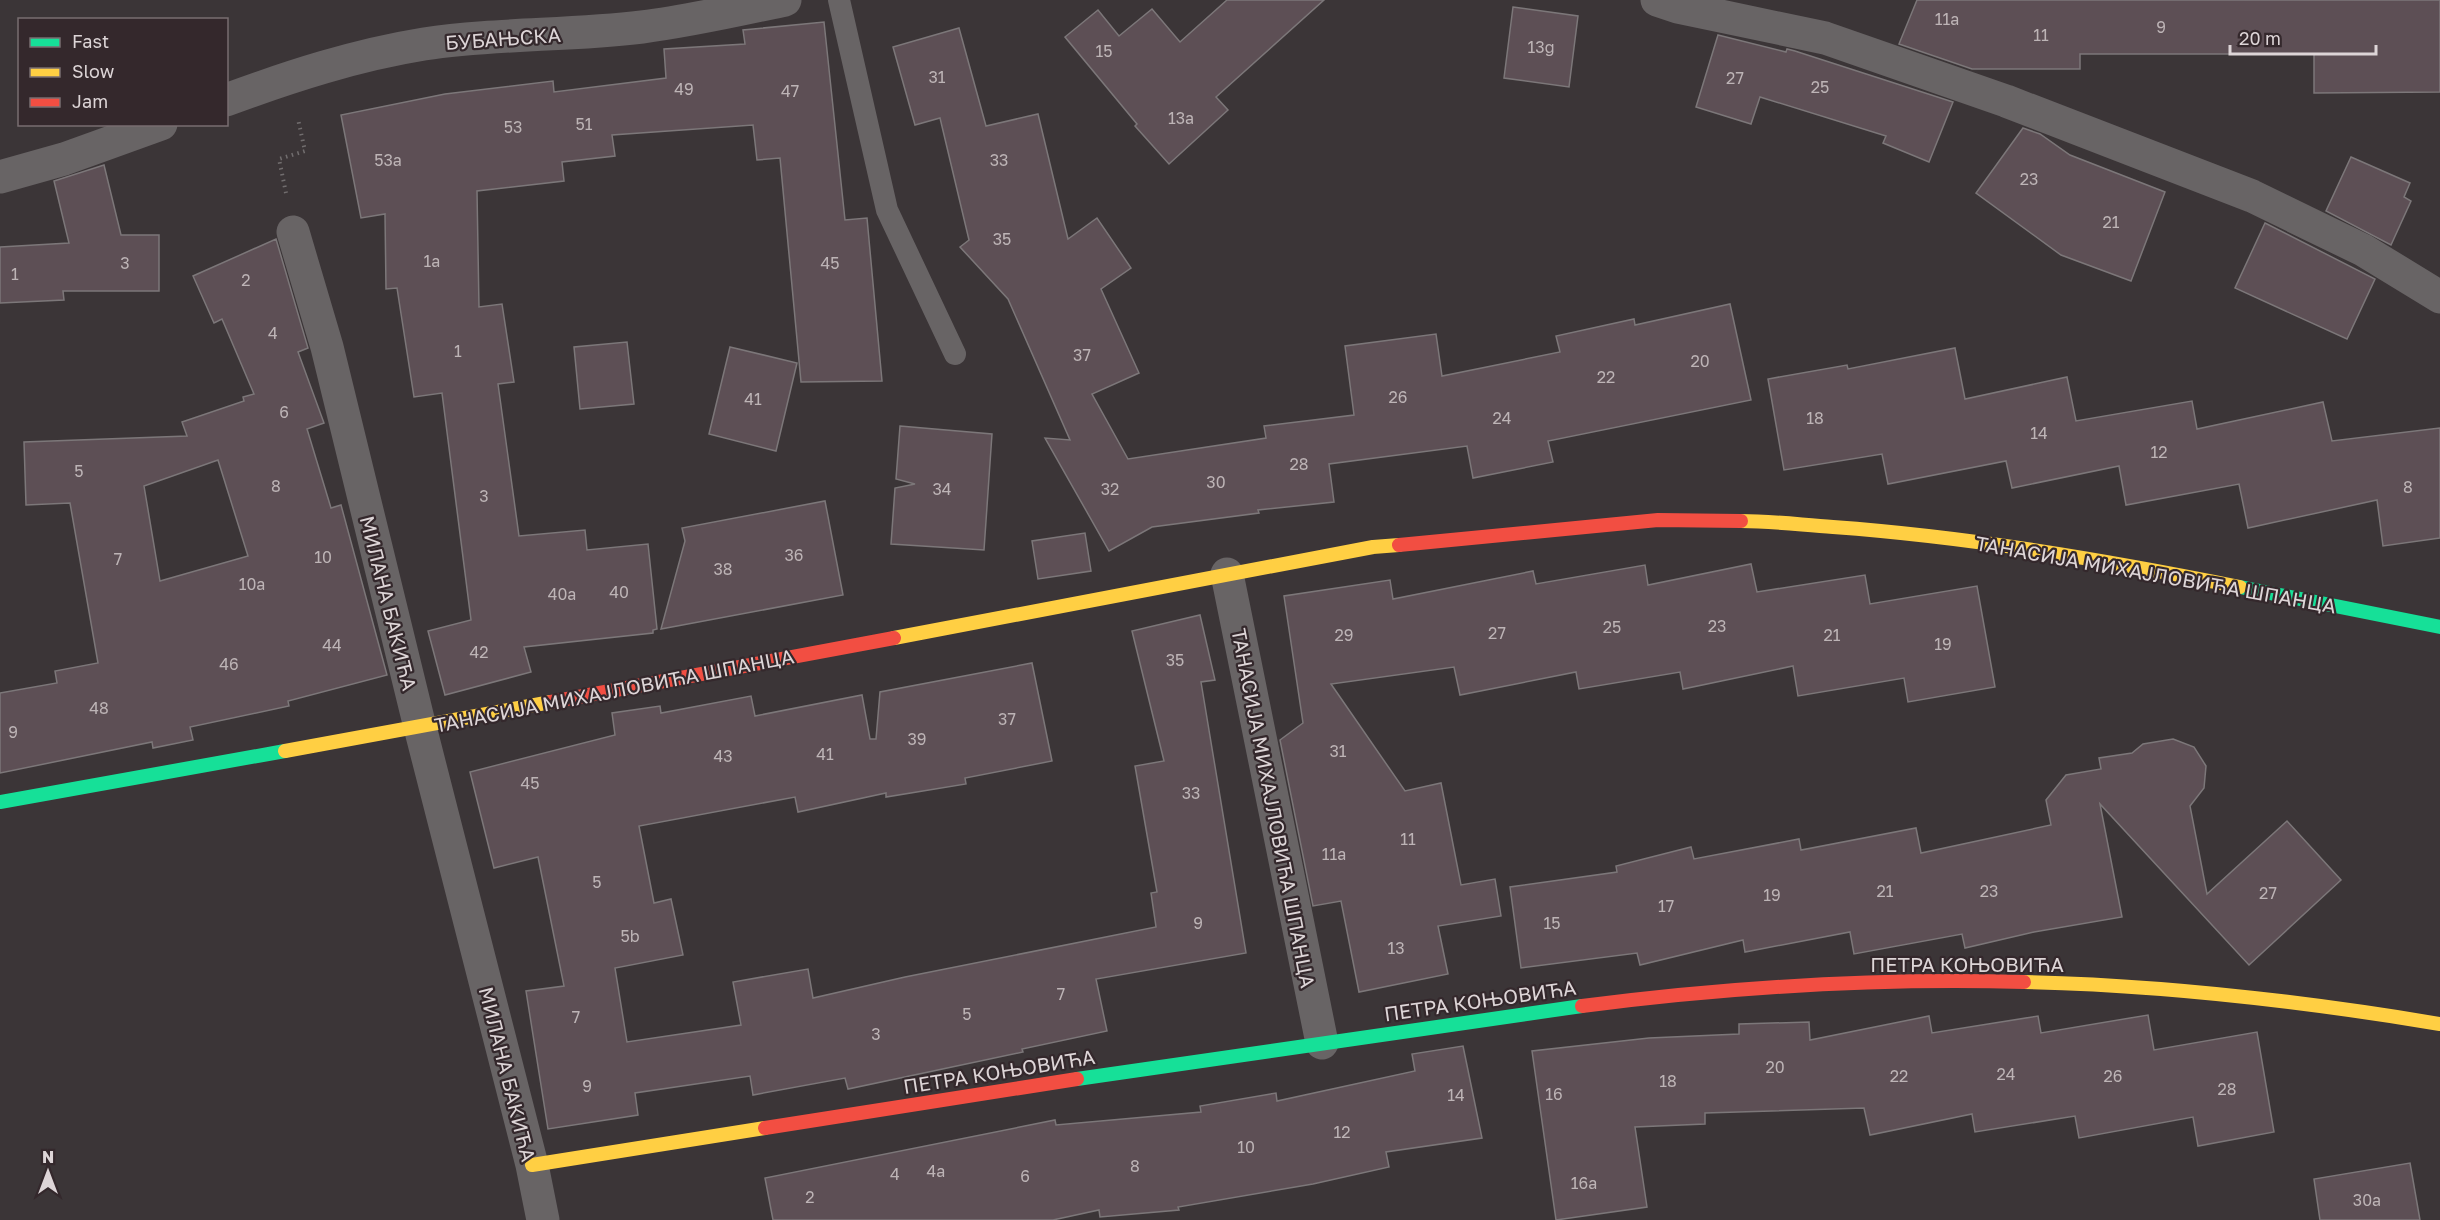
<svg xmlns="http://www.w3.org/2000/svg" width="2440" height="1220" font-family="'Golos Text',sans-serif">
  <rect width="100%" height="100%" fill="#3b3537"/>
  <!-- building -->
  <g fill="#5d4f55" stroke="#7c7779" stroke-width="1.5" fill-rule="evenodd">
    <polygon points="1227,0 1324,0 1216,97 1228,110 1169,164 1135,126 1137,124 1065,37 1098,10 1119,36 1152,9 1180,42"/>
    <polygon points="1917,0 2440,0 2440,92 2314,93 2314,54 2080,54 2080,69 1972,69 1899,44"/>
    <polygon points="1513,7 1578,16 1569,87 1504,78"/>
    <polygon points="824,22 845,220 867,218 882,381 801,382 780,158 757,160 753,125 612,135 615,156 562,162 564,181 477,191 479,307 502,304 514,382 498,384 519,536 585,530 587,550 648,544 657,629 653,630 653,633 524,647 531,672 445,695 428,631 471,620 442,393 414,397 397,288 386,289 385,214 361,218 341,115 445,94 553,81 554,92 666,78 664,49 745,44 743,30"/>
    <polygon points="959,28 986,126 1038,114 1068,239 1097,218 1131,268 1101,289 1139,373 1092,394 1128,459 1266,438 1264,426 1354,415 1345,346 1436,334 1442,376 1560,352 1556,336 1634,319 1635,325 1730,304 1751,400 1548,441 1553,462 1473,478 1467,446 1329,464 1334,502 1258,510 1259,513 1152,527 1109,551 1045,438 1070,440 1008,299 960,247 969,240 940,118 915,125 893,47"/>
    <polygon points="1718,35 1786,52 1787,49 1795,51 1953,102 1929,162 1883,143 1886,136 1760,97 1751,124 1696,107"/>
    <polygon points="2023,128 2040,134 2070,155 2165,192 2131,281 2061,255 1976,193"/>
    <polygon points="2351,157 2410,183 2404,197 2411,201 2391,245 2326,211"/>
    <polygon points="104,165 121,235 159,235 159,291 63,291 64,300 0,303 0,247 69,243 54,181"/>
    <polygon points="2265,223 2375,279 2347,339 2235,288"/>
    <path d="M276,239L308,348L298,352L324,423L307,429L331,508L341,505L387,675L288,701L289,706L190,727L193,740L153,748L152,742L0,773V693L57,683L55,671L98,663L70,503L26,505L24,442L187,436L182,422L244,401L243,397L254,394L222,319L214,323L193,276ZM218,460L248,556L160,581L144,486Z"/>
    <polygon points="627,342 634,404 580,409 574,347"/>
    <polygon points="730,347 797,363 776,451 709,434"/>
    <polygon points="1955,348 1965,399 2067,377 2076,421 2192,401 2197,429 2323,402 2332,441 2440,428 2440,538 2383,546 2377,500 2248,528 2239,484 2126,505 2119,466 2012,488 2006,461 1888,484 1882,454 1784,470 1768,379 1847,365 1848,369"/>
    <polygon points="900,426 992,434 984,550 891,544 895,488 915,484 896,479"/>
    <polygon points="825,501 843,595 661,629 685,541 682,528"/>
    <polygon points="1085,533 1091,571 1038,579 1032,541"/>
    <polygon points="1751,564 1757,592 1865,575 1870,604 1977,586 1995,687 1908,702 1904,678 1798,696 1793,666 1683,689 1680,672 1579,689 1576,672 1460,695 1454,667 1331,684 1405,791 1441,783 1461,885 1495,879 1501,916 1438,926 1448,974 1359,992 1341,901 1313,906 1280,740 1303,723 1284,596 1390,580 1393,599 1533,571 1536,584 1645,565 1648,585"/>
    <polygon points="1200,615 1215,680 1201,682 1246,953 1096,979 1107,1031 1022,1049 1023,1052 848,1089 845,1078 753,1095 750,1076 635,1093 638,1115 548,1129 526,991 564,986 538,857 494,868 470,772 615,735 612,713 660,706 661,713 751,696 755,716 862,695 870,739 876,739 880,692 1032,663 1052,761 965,778 966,784 886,797 886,793 798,812 795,797 639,826 654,903 671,899 683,955 615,968 627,1042 741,1025 733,982 808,969 813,998 905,977 1156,927 1151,893 1157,892 1135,766 1164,761 1132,631"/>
    <polygon points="2173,739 2194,747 2206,766 2204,788 2190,806 2207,894 2287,821 2341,880 2249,965 2100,804 2122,917 2034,932 1965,948 1962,934 1854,954 1850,932 1745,952 1743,940 1640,965 1637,953 1521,968 1510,887 1617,872 1616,866 1691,847 1694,859 1799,839 1801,850 1916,828 1921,853 2051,825 2046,800 2066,775 2101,769 2099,758 2132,753 2143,744"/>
    <polygon points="2148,1015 2154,1050 2257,1032 2274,1132 2198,1146 2193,1117 2079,1138 2075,1116 1975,1132 1972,1114 1870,1135 1864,1108 1705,1113 1705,1124 1635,1127 1647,1207 1556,1220 1532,1051 1649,1038 1739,1034 1739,1024 1809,1022 1810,1040 1929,1016 1932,1033 2038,1016 2041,1033"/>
    <polygon points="1463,1046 1482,1138 1386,1152 1389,1167 1313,1184 1178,1207 1179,1210 1100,1217 1099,1210 1053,1220 773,1220 765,1178 1055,1120 1056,1125 1201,1112 1200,1106 1276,1093 1277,1101 1415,1071 1412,1054"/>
    <polygon points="2410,1163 2420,1220 2320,1220 2314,1179"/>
  </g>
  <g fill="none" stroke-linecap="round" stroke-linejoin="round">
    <!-- path -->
    <polyline stroke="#716d6e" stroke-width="4" stroke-dasharray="1.5 4.5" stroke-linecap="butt" points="286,193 279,159 305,151 298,119"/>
    <!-- lane -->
    <polyline stroke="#686465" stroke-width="22" points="839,0 887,210 955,354"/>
    <!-- street -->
    <g stroke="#686465" stroke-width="33">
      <polyline points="1657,0 1678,7 1825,38 2006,101 2252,196 2363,250 2440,297"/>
      <path d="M226,100C291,76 356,55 424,44C496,33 569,36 642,27C690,21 738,10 785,0"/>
      <polyline points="0,177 64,159 161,124"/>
      <polyline points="293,232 327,347 420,727 532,1165 543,1220"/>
      <polyline points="1227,574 1322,1043"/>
    </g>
    <!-- fast -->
    <g stroke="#16e098" stroke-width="14">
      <polyline points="2240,587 2440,627"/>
      <polyline points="0,802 285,751"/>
      <polyline points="1077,1079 1582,1006"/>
    </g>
    <!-- slow -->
    <g stroke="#ffcf43" stroke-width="14">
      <path d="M1741,521C1772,521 1802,525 1833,527C1970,537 2105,560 2240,587"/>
      <polyline points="894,638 1373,547 1399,545"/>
      <polyline points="285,751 551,702"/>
      <path d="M2024,982C2164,985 2302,1001 2440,1024"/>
      <polyline points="532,1165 765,1128"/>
    </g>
    <!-- jam -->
    <g stroke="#f24e42" stroke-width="14">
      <polyline points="1399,545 1658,520 1741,521"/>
      <polyline points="551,702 894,638"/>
      <path d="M1582,1006C1729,987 1876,978 2024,982"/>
      <polyline points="765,1128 1077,1079"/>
    </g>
  </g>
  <g text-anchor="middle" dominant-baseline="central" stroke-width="4.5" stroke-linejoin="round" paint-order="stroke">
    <!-- number labels -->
    <g font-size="16" fill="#bdb4b6">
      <text x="1947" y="19">11a</text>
      <text x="2161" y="27">9</text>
      <text x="2041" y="35">11</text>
      <text x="1541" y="47">13g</text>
      <text x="1104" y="51">15</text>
      <text x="937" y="77">31</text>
      <text x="1735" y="78">27</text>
      <text x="1820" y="87">25</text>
      <text x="684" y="89">49</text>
      <text x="790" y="91">47</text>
      <text x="1181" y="118">13a</text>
      <text x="584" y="124">51</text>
      <text x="513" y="127">53</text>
      <text x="388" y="160">53a</text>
      <text x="999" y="160">33</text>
      <text x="2029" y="179">23</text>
      <text x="2111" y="222">21</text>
      <text x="1002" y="239">35</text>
      <text x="432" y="261">1a</text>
      <text x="125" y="263">3</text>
      <text x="830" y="263">45</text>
      <text x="15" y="274">1</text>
      <text x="246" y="280">2</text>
      <text x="273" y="333">4</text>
      <text x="458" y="351">1</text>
      <text x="1082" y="355">37</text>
      <text x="1700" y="361">20</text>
      <text x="1606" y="377">22</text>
      <text x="1398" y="397">26</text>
      <text x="753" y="399">41</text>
      <text x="284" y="412">6</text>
      <text x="1502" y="418">24</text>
      <text x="1815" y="418">18</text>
      <text x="2039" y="433">14</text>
      <text x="2159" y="452">12</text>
      <text x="1299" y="464">28</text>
      <text x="79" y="471">5</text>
      <text x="1216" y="482">30</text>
      <text x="276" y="486">8</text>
      <text x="2408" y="487">8</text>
      <text x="942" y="489">34</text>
      <text x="1110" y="489">32</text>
      <text x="484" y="496">3</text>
      <text x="794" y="555">36</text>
      <text x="323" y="557">10</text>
      <text x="118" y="559">7</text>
      <text x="723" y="569">38</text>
      <text x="252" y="584">10a</text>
      <text x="619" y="592">40</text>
      <text x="562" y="594">40a</text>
      <text x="1717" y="626">23</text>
      <text x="1612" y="627">25</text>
      <text x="1497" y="633">27</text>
      <text x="1344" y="635">29</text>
      <text x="1832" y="635">21</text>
      <text x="1943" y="644">19</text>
      <text x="332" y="645">44</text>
      <text x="479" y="652">42</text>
      <text x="1175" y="660">35</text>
      <text x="229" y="664">46</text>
      <text x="99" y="708">48</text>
      <text x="1007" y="719">37</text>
      <text x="13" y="732">9</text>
      <text x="917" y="739">39</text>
      <text x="1338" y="751">31</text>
      <text x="825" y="754">41</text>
      <text x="723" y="756">43</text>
      <text x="530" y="783">45</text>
      <text x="1191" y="793">33</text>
      <text x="1408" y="839">11</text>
      <text x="1334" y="854">11a</text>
      <text x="597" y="882">5</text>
      <text x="1885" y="891">21</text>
      <text x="1989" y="891">23</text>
      <text x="2268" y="893">27</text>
      <text x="1772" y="895">19</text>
      <text x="1666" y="906">17</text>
      <text x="1198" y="923">9</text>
      <text x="1552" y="923">15</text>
      <text x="630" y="936">5b</text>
      <text x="1396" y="948">13</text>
      <text x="1061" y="994">7</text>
      <text x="967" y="1014">5</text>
      <text x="576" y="1017">7</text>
      <text x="876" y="1034">3</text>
      <text x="1775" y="1067">20</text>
      <text x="2006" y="1074">24</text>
      <text x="1899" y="1076">22</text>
      <text x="2113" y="1076">26</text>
      <text x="1668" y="1081">18</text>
      <text x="587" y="1086">9</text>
      <text x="2227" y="1089">28</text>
      <text x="1554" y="1094">16</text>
      <text x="1456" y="1095">14</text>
      <text x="1342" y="1132">12</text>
      <text x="1246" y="1147">10</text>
      <text x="1135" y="1166">8</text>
      <text x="936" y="1171">4a</text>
      <text x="895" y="1174">4</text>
      <text x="1025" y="1176">6</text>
      <text x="1584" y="1183">16a</text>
      <text x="810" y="1197">2</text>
      <text x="2367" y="1200">30a</text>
    </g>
    <!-- street labels -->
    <g font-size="20" fill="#ddd5d7" stroke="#34282c">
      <text transform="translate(503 38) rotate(-4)">БУБАЊСКА</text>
      <text transform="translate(2156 574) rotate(10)">ТАНАСИЈА МИХАЈЛОВИЋА ШПАНЦА</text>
      <text transform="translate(389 603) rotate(76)">МИЛАНА БАКИЋА</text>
      <text transform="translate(614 690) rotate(-11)">ТАНАСИЈА МИХАЈЛОВИЋА ШПАНЦА</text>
      <text transform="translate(1274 808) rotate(79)">ТАНАСИЈА МИХАЈЛОВИЋА ШПАНЦА</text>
      <text x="1967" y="964">ПЕТРА КОЊОВИЋА</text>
      <text transform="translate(1480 1000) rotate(-8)">ПЕТРА КОЊОВИЋА</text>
      <text transform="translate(999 1071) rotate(-9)">ПЕТРА КОЊОВИЋА</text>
      <text transform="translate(508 1074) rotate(76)">МИЛАНА БАКИЋА</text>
    </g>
  </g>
  <!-- legend -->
  <rect x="18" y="18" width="210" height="108" fill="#34282c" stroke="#786d70" stroke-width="1.5"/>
  <rect x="30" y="38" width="30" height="9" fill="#16e098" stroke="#786d70" stroke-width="1.5"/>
  <text x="72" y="48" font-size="18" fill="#ddd5d7">Fast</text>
  <rect x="30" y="68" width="30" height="9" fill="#ffcf43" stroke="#786d70" stroke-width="1.5"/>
  <text x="72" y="78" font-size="18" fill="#ddd5d7">Slow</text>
  <rect x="30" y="98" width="30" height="9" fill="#f24e42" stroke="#786d70" stroke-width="1.5"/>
  <text x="72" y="108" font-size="18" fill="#ddd5d7">Jam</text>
  <!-- north arrow -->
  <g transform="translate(48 1172)" stroke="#34282c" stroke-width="4.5" paint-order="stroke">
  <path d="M0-4.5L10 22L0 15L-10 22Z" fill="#ddd5d7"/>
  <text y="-9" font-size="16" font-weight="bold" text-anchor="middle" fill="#ddd5d7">N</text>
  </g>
  <!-- scale -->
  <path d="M2230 45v9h146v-9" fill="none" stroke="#ddd5d7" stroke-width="3"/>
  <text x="2239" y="45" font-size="18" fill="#ddd5d7" stroke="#34282c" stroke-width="4.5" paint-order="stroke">20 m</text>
</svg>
